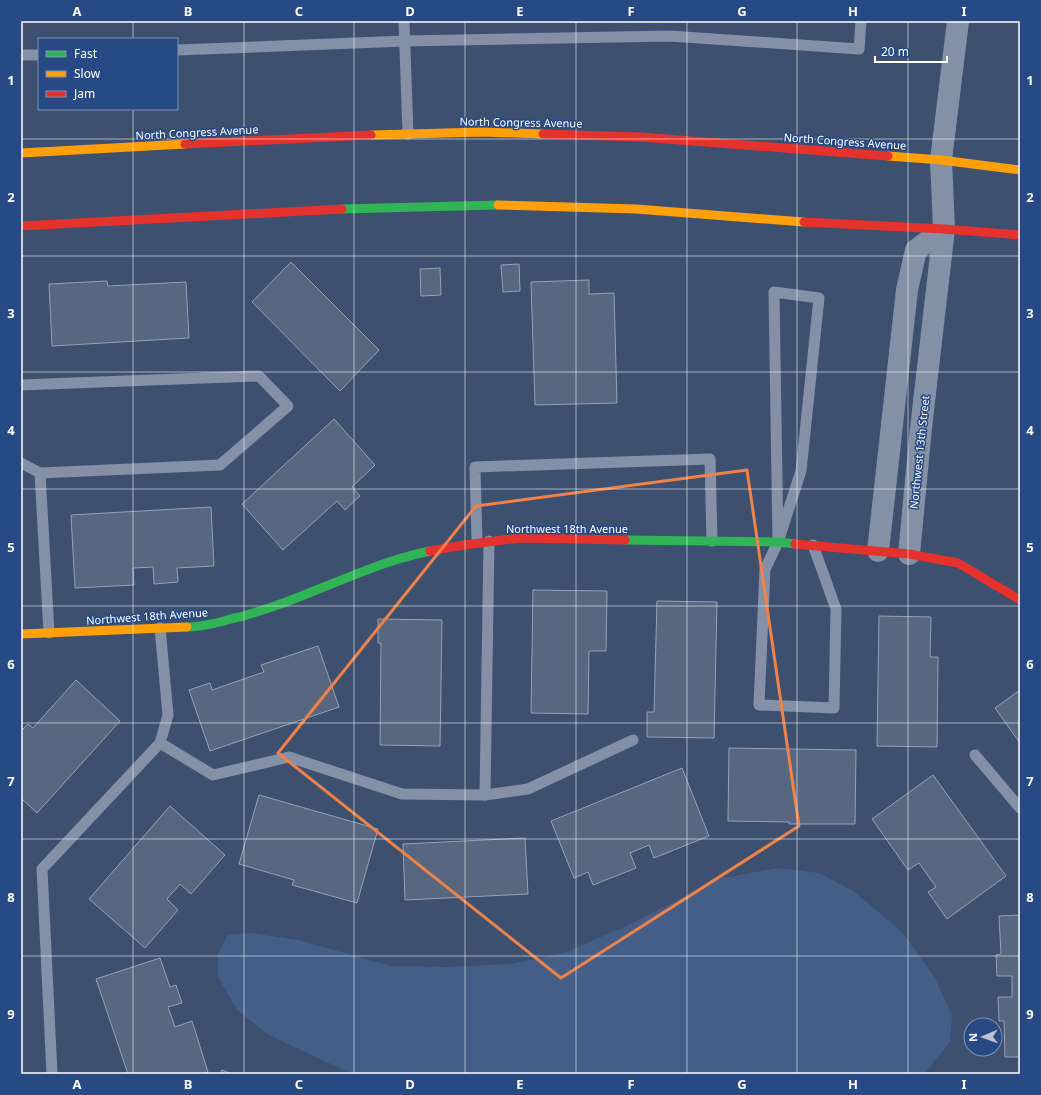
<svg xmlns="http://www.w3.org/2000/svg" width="1041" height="1095" font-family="'Noto Sans',sans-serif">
  <rect width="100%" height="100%" fill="#3d506f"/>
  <!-- water -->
  <polygon fill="#445e87" points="778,868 819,873 855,892 902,932 935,978 952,1016 950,1042 925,1073 922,1074 352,1074 269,1035 237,1010 218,977 218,955 227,935 251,933 298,940 391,966 449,967 511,964 564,953 624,927 722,878"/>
  <!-- building -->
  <g fill="#576780" stroke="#97a1b3">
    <polygon points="291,262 379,350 340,391 252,302"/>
    <polygon points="519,264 520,291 503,292 501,265"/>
    <polygon points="440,268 441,295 421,296 420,269"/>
    <polygon points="589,280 589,294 614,293 617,403 535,405 531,282"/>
    <polygon points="107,281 108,286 186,282 189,338 52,346 49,284"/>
    <polygon points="334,419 375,465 352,487 360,496 345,510 337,501 283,550 242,504"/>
    <polygon points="211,507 214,566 177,568 178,582 154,584 153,567 133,568 134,585 75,588 71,515"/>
    <polygon points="533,590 607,591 606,651 589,651 588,714 531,713"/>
    <polygon points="657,601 717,602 714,738 647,737 647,712 654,712"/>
    <polygon points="879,616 931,617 930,657 938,657 937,747 877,746"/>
    <polygon points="378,619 442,620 440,746 380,745 381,643 378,643"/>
    <polygon points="318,646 339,707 210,751 189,690 210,683 212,690 264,672 261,665"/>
    <polygon points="76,680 120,721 37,813 21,798 21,731 28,724 33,728"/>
    <polygon points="1020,690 1020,743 995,708"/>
    <polygon points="729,748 856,750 855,824 789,824 789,822 728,821"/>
    <polygon points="682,768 709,836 654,858 649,845 630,853 636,868 593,885 588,872 574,878 551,821"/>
    <polygon points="933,775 1006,876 947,919 928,892 936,887 919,863 908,870 872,819"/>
    <polygon points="259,795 378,829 357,903 292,885 294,880 239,864"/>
    <polygon points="170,806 225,855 191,894 180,884 167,899 178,910 145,948 89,899"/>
    <polygon points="525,838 528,894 405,900 403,844"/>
    <polygon points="1020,915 1020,1057 1005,1057 1004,1021 999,1021 998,997 1012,997 1012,976 997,976 996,955 1001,954 999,916"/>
    <polygon points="160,958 170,987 176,985 182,1003 168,1007 175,1027 192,1021 208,1072 201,1074 128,1074 96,979"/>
    <polygon points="222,1070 232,1074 220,1074"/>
  </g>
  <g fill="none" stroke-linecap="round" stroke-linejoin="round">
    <!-- lane -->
    <g stroke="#8390a5" stroke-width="11">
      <polyline points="404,21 408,134"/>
      <polyline points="177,50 405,41 670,36 859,49 861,21"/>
      <polyline points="21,55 39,55"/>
      <polyline points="21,385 259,376 288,406 220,465 40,473 21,463"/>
      <polyline points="40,473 49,633"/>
      <polyline points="489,541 485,795 528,789 633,740"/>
      <polyline points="477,542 475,467 710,459 712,541"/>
      <polyline points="778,542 774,292 819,298 801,471 778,542 765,569 759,705 834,708 836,609 813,545"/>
      <polyline points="160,628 168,715 160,743 213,775 289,757 402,794 485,795"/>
      <polyline points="975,755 1020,808"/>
      <polyline points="52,1074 42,869 160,743"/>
    </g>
    <!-- street -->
    <g stroke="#8390a5" stroke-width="22">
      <polyline points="878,551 907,290 916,250 944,229"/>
      <polyline points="909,554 921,428 944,229 941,160 958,21"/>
    </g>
    <!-- fast -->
    <g stroke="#30b455" stroke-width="9">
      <polyline points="342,209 498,205"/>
      <polyline points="625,540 778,542 795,544"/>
      <path d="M187,627C202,627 217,623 231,619C300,603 361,565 430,551"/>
    </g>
    <!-- slow -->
    <g stroke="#ff9f0a" stroke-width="9">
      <polyline points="371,135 483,132 543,134"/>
      <polyline points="21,153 185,144"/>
      <polyline points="888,156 941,160 1020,170"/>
      <polyline points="498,205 636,209 804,222"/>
      <polyline points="21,634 187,627"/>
    </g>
    <!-- jam -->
    <g stroke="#e5322d" stroke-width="9">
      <polyline points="543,134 640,137 888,156"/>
      <polyline points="185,144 371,135"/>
      <polyline points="804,222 944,229 1020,235"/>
      <polyline points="21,226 342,209"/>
      <polyline points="795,544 909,554 958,563 1020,600"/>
      <polyline points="430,551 464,545 519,538 625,540"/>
    </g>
  </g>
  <!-- marked area -->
  <path fill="none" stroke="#ee8249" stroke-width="3" stroke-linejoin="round" d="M747,470L799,826L561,978L278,753L476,506Z"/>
  <!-- grid -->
  <path fill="none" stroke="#fff" stroke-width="1" stroke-opacity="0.55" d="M133,21V39M244,21V1074M354,21V1074M465,21V1074M576,21V1074M687,21V1074M797,21V1074M908,21V1074M133,109V1074M21,139H1020M21,256H1020M21,372H1020M21,489H1020M21,606H1020M21,723H1020M21,839H1020M21,956H1020"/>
  <g text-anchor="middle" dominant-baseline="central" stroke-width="3" stroke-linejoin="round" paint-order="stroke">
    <!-- street labels -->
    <g font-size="11" fill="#fff" stroke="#274a85">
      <text transform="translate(521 122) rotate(1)">North Congress Avenue</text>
      <text transform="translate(197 132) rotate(-3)">North Congress Avenue</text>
      <text transform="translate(845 141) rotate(4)">North Congress Avenue</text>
      <text transform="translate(919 452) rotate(-84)">Northwest 13th Street</text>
      <text x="567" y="528">Northwest 18th Avenue</text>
      <text transform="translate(147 616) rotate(-4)">Northwest 18th Avenue</text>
    </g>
  </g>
  <!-- border -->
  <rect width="1041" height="1095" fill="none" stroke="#274a85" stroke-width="44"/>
  <!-- legend -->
  <rect x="38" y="38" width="140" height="72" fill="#274a85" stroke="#7d92b6"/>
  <rect x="46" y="51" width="20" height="6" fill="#30b455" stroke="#7d92b6"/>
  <text x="74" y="58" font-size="12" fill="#ffffff">Fast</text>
  <rect x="46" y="71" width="20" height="6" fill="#ff9f0a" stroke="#7d92b6"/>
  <text x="74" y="78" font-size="12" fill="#ffffff">Slow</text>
  <rect x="46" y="91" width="20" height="6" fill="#e5322d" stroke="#7d92b6"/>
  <text x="74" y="98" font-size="12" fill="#ffffff">Jam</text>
  <!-- north arrow -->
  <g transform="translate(983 1037) rotate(268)"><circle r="19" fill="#274a85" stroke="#7d92b6"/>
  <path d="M0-3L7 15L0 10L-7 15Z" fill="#bbc2cd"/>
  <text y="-6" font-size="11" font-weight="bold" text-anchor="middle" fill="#ffffff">N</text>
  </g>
  <!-- scale -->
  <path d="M875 56v6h72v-6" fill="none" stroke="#ffffff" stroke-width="2"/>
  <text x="881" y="56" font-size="12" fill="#ffffff" stroke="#274a85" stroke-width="3" paint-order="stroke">20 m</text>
  <rect x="22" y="22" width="997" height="1051" fill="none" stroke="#fff" stroke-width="1.5"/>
  <g font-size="13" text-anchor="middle" font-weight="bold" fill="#fff">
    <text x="77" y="16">A</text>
    <text x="188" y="16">B</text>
    <text x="299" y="16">C</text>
    <text x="410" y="16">D</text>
    <text x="520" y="16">E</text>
    <text x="631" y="16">F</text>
    <text x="742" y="16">G</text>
    <text x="853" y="16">H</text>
    <text x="964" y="16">I</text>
    <text x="11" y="85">1</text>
    <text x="1030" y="85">1</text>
    <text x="11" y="202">2</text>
    <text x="1030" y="202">2</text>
    <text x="11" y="318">3</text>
    <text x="1030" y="318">3</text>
    <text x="11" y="435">4</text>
    <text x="1030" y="435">4</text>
    <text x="11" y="552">5</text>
    <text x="1030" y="552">5</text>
    <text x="11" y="669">6</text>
    <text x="1030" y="669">6</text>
    <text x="11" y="786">7</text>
    <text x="1030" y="786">7</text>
    <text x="11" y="902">8</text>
    <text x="1030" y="902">8</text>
    <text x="11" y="1019">9</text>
    <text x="1030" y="1019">9</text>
    <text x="77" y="1089">A</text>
    <text x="188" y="1089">B</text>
    <text x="299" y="1089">C</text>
    <text x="410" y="1089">D</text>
    <text x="520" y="1089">E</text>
    <text x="631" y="1089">F</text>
    <text x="742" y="1089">G</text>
    <text x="853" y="1089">H</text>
    <text x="964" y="1089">I</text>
  </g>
</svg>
